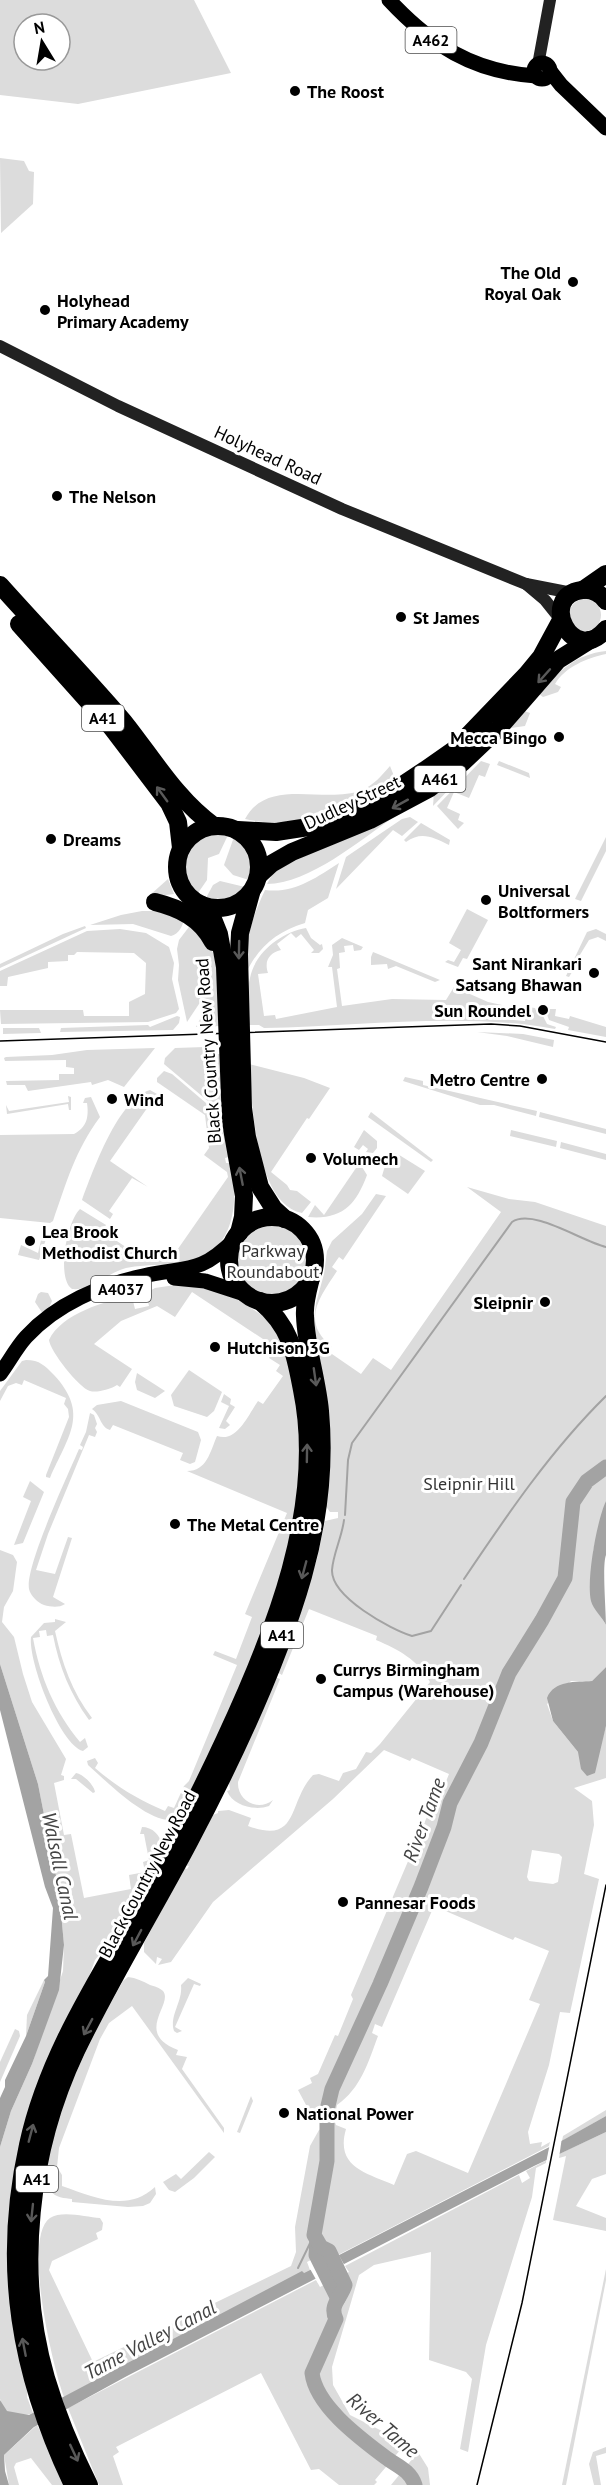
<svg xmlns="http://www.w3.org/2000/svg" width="606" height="2485" font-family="'PT Sans',sans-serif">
  <rect width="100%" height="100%" fill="#fff"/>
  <!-- green -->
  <g fill="#dcdcdc" fill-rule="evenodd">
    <path d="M0,0H194L231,73L78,104L0,95ZM24,24H60V60H24Z"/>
    <polygon points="0,158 24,161 29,171 34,172 33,204 1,233"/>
    <circle cx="585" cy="615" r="16"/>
    <path d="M606,651V654C587,658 565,667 555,684L561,687L558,692L543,697L539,694C557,672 576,654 606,651Z"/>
    <polygon points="524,711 530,713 525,726 511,728"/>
    <polygon points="481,761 490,764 485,777 479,775 469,798 454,792 447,808 460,814 458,820 464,823 458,829 437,806"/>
    <polygon points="499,761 529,773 530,778 497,765"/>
    <path d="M390,766L394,776L392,784C343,805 300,832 245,819C268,776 325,805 362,790C374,785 381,776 390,766Z"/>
    <polygon points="455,777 457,781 433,806 434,792"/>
    <path d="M392,814L394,817C360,840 309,884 267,884L273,873L282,867Z"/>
    <polygon points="410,817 418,822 402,836 393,830 336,889 346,857 402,819"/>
    <path d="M421,823L450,840L449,845C433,837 421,831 406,842L404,840Z"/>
    <path d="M214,833L228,835L219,854L208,858L207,880L198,893C175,874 185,839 214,833Z"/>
    <path d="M234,837C249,848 255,862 249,880L233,875L224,865Z"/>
    <polygon points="606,837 606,851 581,901 575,899"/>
    <path d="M339,863L328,898L308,910L305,923C276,932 258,947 245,975C245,941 251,920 265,890C293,894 316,878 339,863Z"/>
    <polygon points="168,879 174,894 150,897 150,895"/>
    <polygon points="220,881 245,887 228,899 206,898 213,885"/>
    <polygon points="467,909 488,920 467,959 463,958 458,967 445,962 448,960 454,962 461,950 449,943"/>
    <path d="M142,911H154L184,918C183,926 179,934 171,936L133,924L90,925L121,915Z"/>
    <polygon points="192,923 209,941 217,965 221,1026 196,1027 210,1000 203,998 187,1022 178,980 179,965 177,949 179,940"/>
    <polygon points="85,926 86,928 0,968 0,964 63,934"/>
    <path d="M306,928L311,938L320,945L322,944L323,949L319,953H311L314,950L301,934L296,938L291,933L277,944L281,950C269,953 264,961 268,973L258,974L264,1016L275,1015L276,1019L337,1007L332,967H328L333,955L332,945L342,938L363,947L361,950L354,951L353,945L344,946L345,952L339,953L340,968L337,969L342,1006L392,999L446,1000L454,987L488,1002L502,1005V1019L525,1021L527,1007L535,1008L537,1013L541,1012L547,1024L556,1027L555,1029C464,1012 358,1026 264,1028L259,1025H248C248,1010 246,993 250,978C255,952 282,932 306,928Z"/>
    <polygon points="120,929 146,933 169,947 174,963 172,979 179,1009 176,1013 148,1022 1,1024 0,1010 83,1010 84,1016 129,1016 129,1002 145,994 146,963 134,953 77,952 74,955 68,955 68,961 48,962 48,968 8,977 7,986 0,986 0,971 87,931"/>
    <polygon points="596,929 606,934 606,941 598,937 589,940 575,963 577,964 569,977 566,976 587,932"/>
    <polygon points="373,952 378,954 440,980 435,982 396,966 388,969 387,964 371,965 371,957"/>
    <polygon points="545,1009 556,1009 555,1016 569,1019 570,1016 606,1027 606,1037 568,1030 569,1027 549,1020"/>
    <polygon points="177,1016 180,1017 179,1023 173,1030 60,1032 61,1028 148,1025 150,1027"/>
    <polygon points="3,1028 39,1028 41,1033 3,1034"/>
    <polygon points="477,1032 523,1034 554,1040 553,1047 507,1036"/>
    <polygon points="205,1047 206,1054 222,1054 225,1133 215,1107 164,1064 165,1058 175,1048"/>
    <polygon points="155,1048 124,1087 108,1080 92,1085 91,1082 28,1091 25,1085 7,1085 6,1081 59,1080 59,1074 74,1074 74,1068 66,1067 66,1060 5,1061 4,1058 6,1057 52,1055 87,1050"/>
    <path d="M249,1064L304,1078L330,1088L309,1119L307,1118L271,1172L287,1185L290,1190L297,1191L311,1202L302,1213C255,1204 252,1101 249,1064Z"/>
    <path d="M164,1071L172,1074L213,1109L226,1140L229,1157L225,1158L226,1163H230C239,1197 236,1247 195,1260C172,1267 149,1263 126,1268C107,1273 92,1291 72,1289C56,1278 67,1221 80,1209L106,1225L102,1231L142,1258L146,1253L164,1262L173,1256L228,1177L227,1172L204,1155L209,1148L205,1115L157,1082V1078Z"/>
    <polygon points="405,1077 423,1081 423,1085 537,1111 536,1116 494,1105 480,1105 403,1081"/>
    <path d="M150,1090L157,1094L110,1161L148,1187L132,1178L109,1211L113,1214L110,1219L82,1200C93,1171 118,1099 150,1090Z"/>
    <polygon points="68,1096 71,1097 71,1110 69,1110 68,1104 7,1114 6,1105 9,1111 69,1102"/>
    <path d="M91,1097L100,1117C75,1151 67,1181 53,1221L50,1223L0,1218V1135L74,1134C87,1127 89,1117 87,1103H83L85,1098Z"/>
    <polygon points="371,1112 433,1160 431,1162 368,1117"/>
    <polygon points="540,1112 606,1129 606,1134 539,1117"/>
    <polygon points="364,1130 377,1141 377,1148 373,1153 366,1152 368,1149 363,1145 359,1150 354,1147"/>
    <polygon points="511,1130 557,1141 556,1147 510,1136"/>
    <polygon points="561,1142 606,1154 606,1160 560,1148"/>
    <polygon points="396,1153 425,1171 408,1194 382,1176 387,1159 392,1163 394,1160 389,1157"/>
    <path d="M362,1167L367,1175C356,1205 342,1220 308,1217L315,1205L324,1215L356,1168Z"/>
    <path d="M467,1187L509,1199L535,1202L606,1226V1501L593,1551V1566L597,1611L606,1625V1667L592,1681H571L547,1704L553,1721L578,1752L602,1740L606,1726V1778L574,1788L592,1801L594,1825L584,1874L599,1879L570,2013L560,2012L549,2065L528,2132L530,2144L542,2142L541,2147L550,2142L549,2146L338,2255L334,2248L307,2262L310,2270L64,2397C53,2368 22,2237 50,2218C62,2210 86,2217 100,2218L103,2223L102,2230L96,2233L98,2239L52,2261L49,2270L93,2362L291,2266L296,2252L295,2227L310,2146L319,2130L335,2122L336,2125L346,2129C335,2167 366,2173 394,2185L407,2154L416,2151L468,2173L540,2004L529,2000L549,1951L515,1937L513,1940L434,1906L382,2027L375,2024L372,2033L378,2036C368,2063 361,2088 337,2105L336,2110L316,2119L313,2118L298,2090L312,2083L310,2078L318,2074L335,2035L338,2036L353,1999L351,1995L435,1798L439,1799L449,1774L412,1758L410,1761L384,1750L333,1799L213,1902L171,1962L158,1965L162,1959L157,1957L156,1964L144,1952V1943L184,1868L187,1869L189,1866L185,1865L213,1815L218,1813V1811L229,1810L251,1818L248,1826C300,1845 287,1803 313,1775L319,1774L339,1781L343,1773L356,1769L366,1752L371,1753L380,1744L430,1682C417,1659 399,1650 376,1640L377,1636L309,1609L282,1675L277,1672L317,1559L325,1521L338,1518V1512H330L325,1505L328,1409L316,1335L314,1319L316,1303L324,1274L327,1251L332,1241L362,1214L376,1194L386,1196L343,1260L339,1257L332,1267L337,1271C320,1297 300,1321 332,1347L329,1352L361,1374L373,1358L391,1370L501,1212ZM532,1850L559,1854L562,1857L558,1882L553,1884L529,1881L527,1877Z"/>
    <circle cx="272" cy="1260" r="35"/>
    <polygon points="43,1232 48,1233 39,1260 18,1255 21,1245 38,1253"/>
    <path d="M182,1284L224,1290L269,1320L281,1337L295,1381L300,1462L292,1539L262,1639L179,1818C155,1831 105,1780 88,1765L87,1761L95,1758L98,1763L95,1768C117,1787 139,1800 165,1811L168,1806L174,1808L184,1786L189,1781L237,1665L213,1655L215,1651L236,1659L252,1617L245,1614L287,1513L187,1471C207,1471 210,1452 217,1436C237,1443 248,1415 258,1401L263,1404L283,1376L276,1371L280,1365L269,1358L275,1347L192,1292L175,1317L157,1306L121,1321L94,1344L132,1369L120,1387L117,1385C111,1389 97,1393 90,1391C79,1388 50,1351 49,1340C61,1314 106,1300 132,1297L135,1309L149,1306L146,1293L155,1288Z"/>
    <polygon points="41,1292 48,1293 52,1301 45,1317 35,1302 38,1294"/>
    <path d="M26,1360C40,1360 45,1366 54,1375C90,1414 68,1436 50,1478L46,1477V1475L69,1417L68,1409L64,1404L66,1398L24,1380L22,1385L16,1383L8,1386L0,1401V1391L22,1361Z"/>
    <polygon points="189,1370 222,1392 214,1411 207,1417 174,1406 171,1395"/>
    <polygon points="137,1373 165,1391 155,1398 137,1390 135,1382"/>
    <polygon points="224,1394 231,1399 230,1404 235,1407 226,1421 230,1425 225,1429 219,1428 229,1406 221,1402"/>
    <path d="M121,1401L198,1432L201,1440L195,1462L190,1464L180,1460L183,1453L113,1425L110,1430C100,1427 101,1415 92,1409L97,1405Z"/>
    <path d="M90,1413L94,1415L97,1424L95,1428L97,1432L95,1437L89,1435L48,1534L36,1570L55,1574L68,1537L72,1538L53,1597L65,1604C59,1608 51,1607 44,1605C38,1603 30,1595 29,1589C25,1566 68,1475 79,1449L82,1450L83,1447L80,1445L86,1432Z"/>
    <polygon points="30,1481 44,1492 23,1543 14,1545 31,1501 23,1497"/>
    <path d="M0,1550L13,1555L17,1562L13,1591L4,1607L2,1622L14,1637L23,1674L32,1702L66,1759L61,1775L64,1776V1780L54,1783L64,1835L71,1834L84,1898L131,1889L129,1875L145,1872L143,1862L149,1860L144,1834H140L142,1827C152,1827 161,1835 162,1846L110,1941L95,1960L85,1988L49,2060L27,2397L33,2413C26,2417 5,2415 2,2406C1,2403 1,2401 0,2399V2147L11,2111L32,2064L63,1971L64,1945L59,1891L38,1784L0,1664Z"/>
    <path d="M55,1619L66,1622L55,1631C62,1663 72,1692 92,1718L89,1720C70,1694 59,1666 53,1635L47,1636L46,1630L39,1631L40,1637L33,1638C40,1677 55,1712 80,1742L85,1738L88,1747L83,1751C60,1745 28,1661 31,1637L44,1623L55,1622Z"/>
    <path d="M275,1677L280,1679L238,1782C237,1801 258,1812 273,1800L269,1806C255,1811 233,1806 227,1791L230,1790L229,1782Z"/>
    <path d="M76,1773C83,1774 94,1785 95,1792L93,1793L76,1779H71Z"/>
    <path d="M128,1977C136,1978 143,1981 150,1985C154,1986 160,1988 163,1991C174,2004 133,2033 178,2050L176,2055L187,2057L182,2069L224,2128V2133L132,2006L109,2023L100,2039L59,2148L57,2167L62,2175V2186C94,2197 127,2213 155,2187L156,2194L150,2203L143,2206L128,2207L72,2202V2199C65,2198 55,2198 51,2191C30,2149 101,2020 123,1981Z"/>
    <path d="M188,1978L201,1984L200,1986L194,1984L175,2027L182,2031L177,2033L174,2031C169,2015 183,2002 181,1985Z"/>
    <polygon points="44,1980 45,1982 26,2036 27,2015"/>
    <polygon points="15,2029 19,2031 20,2036 0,2082 0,2062"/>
    <polygon points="251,2096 253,2101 240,2133 237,2132"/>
    <polygon points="606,2110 606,2116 562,2141 563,2136"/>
    <polygon points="606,2132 606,2174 592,2179 576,2206 606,2218 606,2231 553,2220 566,2156 559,2158 559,2154"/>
    <polygon points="209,2152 215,2157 194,2178 175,2192 169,2190 163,2182 176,2174 181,2179"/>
    <polygon points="547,2160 546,2163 536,2168 532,2197 486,2345 468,2452 460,2449 472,2379 466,2372 429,2360 431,2252 374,2265 359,2275 332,2367 333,2385 350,2415 406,2443 375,2480 377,2482 374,2485 339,2485 319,2469 311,2470 261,2373 116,2447 119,2452 113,2456 123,2485 99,2485 68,2408 316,2280 320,2287 349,2272 345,2266 519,2175 522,2183 530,2178 526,2171"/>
    <polygon points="606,2269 606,2280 566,2485 562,2485"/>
    <polygon points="37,2425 67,2485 52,2485 31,2458 16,2463 14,2467 19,2485 9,2485 4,2455"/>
    <polygon points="606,2447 606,2453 596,2456 601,2485 594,2485 589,2464 593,2452"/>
    <polygon points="418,2452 428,2468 430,2485 391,2485"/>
  </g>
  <!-- water -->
  <g fill="#a3a3a3">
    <path d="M606,1501V1555C602,1565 606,1610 606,1625C602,1617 593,1609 591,1601C586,1580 597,1520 606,1501Z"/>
    <polygon points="0,1664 38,1784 59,1891 64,1945 59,1990 32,2064 11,2111 0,2147 0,2098 5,2087 5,2080 26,2036 45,1982 44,1980 48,1976 53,1908 45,1887 0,1710"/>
    <path d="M606,1667V1726L595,1773L587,1776L581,1769L578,1752L553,1721L547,1698C554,1680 576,1682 592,1681Z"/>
    <polygon points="606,2116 606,2132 534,2166 127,2376 34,2427 4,2455 5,2471 9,2485 0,2485 0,2400 7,2411 29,2415 302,2271 304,2273 310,2270 565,2139"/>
  </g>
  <!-- pier -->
  <g fill="#fff">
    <polygon points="562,2137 559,2158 546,2163 550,2143"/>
    <polygon points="337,2252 346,2268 318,2283 309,2267"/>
  </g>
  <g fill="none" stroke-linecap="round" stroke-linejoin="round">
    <!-- stream -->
    <g stroke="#a3a3a3" stroke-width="2">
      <path d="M345,1515L348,1460L352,1443L512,1222C533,1208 581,1241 606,1247"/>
      <path d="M344,1520C342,1537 333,1554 332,1570C331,1597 390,1629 412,1636L431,1631L461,1585"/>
      <path d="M464,1579C507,1515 551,1450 606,1396"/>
      <polyline points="298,2268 314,2235"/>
    </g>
    <!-- river -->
    <g stroke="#a3a3a3" stroke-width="15">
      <polyline points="317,2241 316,2255 338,2299"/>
      <path d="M415,2485C410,2470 397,2466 385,2457C360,2438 316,2406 312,2373L336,2319C329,2305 341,2298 345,2285L329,2251L321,2247L314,2235L327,2161V2110L332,2089L380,1984L421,1887L444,1827L450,1803L481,1743L509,1673L542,1620L565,1578L573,1502L587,1481L606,1467"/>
    </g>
    <!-- secondary -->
    <g stroke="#222" stroke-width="12">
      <polyline points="538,65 550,0"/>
      <polyline points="0,346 118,406 342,509 526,584 572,593"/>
      <polyline points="526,584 545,600 561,620"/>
    </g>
    <!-- primary -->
    <g stroke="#000" stroke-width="15">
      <path d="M389,0C431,45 473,72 536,76"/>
      <circle cx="542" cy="71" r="8"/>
      <polyline points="550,71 561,85 606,128"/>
      <polyline points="174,1278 205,1281 248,1295"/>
      <path d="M0,1374C9,1362 16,1348 26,1337C56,1304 101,1285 143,1276C187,1266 199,1275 234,1240"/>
    </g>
    <!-- highway -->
    <g stroke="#000" stroke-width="18">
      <path d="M0,585C41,631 84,675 124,722C152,757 177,800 214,826"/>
      <polyline points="583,590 606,574"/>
      <path d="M606,601C600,593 592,589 582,590C537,596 573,668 606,629"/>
      <polyline points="19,624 112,728 169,803 178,822 181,848"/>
      <circle cx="218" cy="867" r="41"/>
      <polyline points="238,830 276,832 315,826 392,792 425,770 455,749 527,674 541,657 561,620"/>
      <polyline points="259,875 271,864 292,852 370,820 430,788 462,763 499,728 558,660 590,640"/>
      <polyline points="251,893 240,933 239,954 243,1108 247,1137 260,1187 274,1209 285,1219"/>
      <path d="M155,902C179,908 201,918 213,942"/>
      <polyline points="202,905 213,919 219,934 225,967 231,1123 244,1196 243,1217 239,1233"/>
      <circle cx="272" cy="1260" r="43"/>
      <path d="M73,2485C20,2374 1,2267 28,2145C47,2057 97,1981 141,1904C171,1850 199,1795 225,1739C273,1636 326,1507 302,1390C295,1353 291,1327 260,1301"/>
      <path d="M89,2485C72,2451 57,2415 46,2378C15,2272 29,2150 76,2051C110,1980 152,1912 189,1842C233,1759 277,1667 303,1576C318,1523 325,1466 320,1411C317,1379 306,1347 305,1316C304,1303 308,1290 311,1278"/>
    </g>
    <!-- tram -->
    <g stroke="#000" stroke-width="1.5">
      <polyline points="0,1041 491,1024 520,1026 606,1042"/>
      <polyline points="477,2485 522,2303 606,1885"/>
    </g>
  </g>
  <!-- one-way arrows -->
  <defs><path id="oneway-shaft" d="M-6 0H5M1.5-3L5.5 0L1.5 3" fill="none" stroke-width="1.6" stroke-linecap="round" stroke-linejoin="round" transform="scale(1.5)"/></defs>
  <g stroke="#595959">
    <use href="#oneway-shaft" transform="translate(544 676) rotate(132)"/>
    <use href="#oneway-shaft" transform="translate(162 794) rotate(-126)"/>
    <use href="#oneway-shaft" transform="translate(400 804) rotate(151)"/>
    <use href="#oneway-shaft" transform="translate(239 950) rotate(91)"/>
    <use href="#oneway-shaft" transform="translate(241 1176) rotate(-101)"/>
    <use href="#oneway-shaft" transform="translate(315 1377) rotate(82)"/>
    <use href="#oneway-shaft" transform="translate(307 1453) rotate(-89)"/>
    <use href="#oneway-shaft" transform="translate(304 1570) rotate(105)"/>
    <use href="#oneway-shaft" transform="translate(137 1938) rotate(118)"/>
    <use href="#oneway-shaft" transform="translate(88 2027) rotate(118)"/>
    <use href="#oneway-shaft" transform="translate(31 2133) rotate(-75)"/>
    <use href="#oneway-shaft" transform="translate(32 2213) rotate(96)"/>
    <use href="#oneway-shaft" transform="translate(24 2347) rotate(-101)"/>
    <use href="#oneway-shaft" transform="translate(74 2453) rotate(65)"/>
  </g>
  <!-- markers -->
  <g fill="#000" stroke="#fff" stroke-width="2">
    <circle cx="295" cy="91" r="6"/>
    <circle cx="573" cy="282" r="6"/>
    <circle cx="45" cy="310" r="6"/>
    <circle cx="57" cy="496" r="6"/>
    <circle cx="401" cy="617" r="6"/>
    <circle cx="559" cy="737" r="6"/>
    <circle cx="51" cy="839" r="6"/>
    <circle cx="486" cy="900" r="6"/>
    <circle cx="594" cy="973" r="6"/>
    <circle cx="543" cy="1010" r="6"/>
    <circle cx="542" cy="1079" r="6"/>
    <circle cx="112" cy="1099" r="6"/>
    <circle cx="311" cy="1158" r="6"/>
    <circle cx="30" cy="1241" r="6"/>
    <circle cx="545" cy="1302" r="6"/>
    <circle cx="215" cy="1347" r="6"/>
    <circle cx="175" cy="1524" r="6"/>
    <circle cx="321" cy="1679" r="6"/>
    <circle cx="343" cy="1902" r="6"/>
    <circle cx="284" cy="2113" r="6"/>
  </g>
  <g text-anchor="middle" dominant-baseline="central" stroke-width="6" stroke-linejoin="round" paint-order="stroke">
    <!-- shield labels -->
    <g fill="#fff" stroke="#4c4c4c" stroke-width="1.5">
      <rect x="405.5" y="27" width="51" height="26" rx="4.5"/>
      <rect x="82" y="705" width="42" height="26" rx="4.5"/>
      <rect x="414.5" y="766" width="51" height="26" rx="4.5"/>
      <rect x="91" y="1276" width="60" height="26" rx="4.5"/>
      <rect x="261" y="1622" width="42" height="26" rx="4.5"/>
      <rect x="16" y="2166" width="42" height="26" rx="4.5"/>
    </g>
    <g font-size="16" font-weight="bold" fill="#000">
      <text x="431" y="40">A462</text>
      <text x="103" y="718">A41</text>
      <text x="440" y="779">A461</text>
      <text x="121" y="1289">A4037</text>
      <text x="282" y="1635">A41</text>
      <text x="37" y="2179">A41</text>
    </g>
    <!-- poi labels -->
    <g font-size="18" font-weight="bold" fill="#000" stroke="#fff" text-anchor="start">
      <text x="307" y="91">The Roost</text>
      <text x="561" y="272" text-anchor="end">The Old<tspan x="561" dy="21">Royal Oak</tspan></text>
      <text x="57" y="300">Holyhead<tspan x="57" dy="21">Primary Academy</tspan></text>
      <text x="69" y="496">The Nelson</text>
      <text x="413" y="617">St James</text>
      <text x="547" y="737" text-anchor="end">Mecca Bingo</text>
      <text x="63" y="839">Dreams</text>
      <text x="498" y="890">Universal<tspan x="498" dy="21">Boltformers</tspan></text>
      <text x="582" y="963" text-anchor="end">Sant Nirankari<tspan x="582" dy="21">Satsang Bhawan</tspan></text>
      <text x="531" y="1010" text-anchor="end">Sun Roundel</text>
      <text x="530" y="1079" text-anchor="end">Metro Centre</text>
      <text x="124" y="1099">Wind</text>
      <text x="323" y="1158">Volumech</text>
      <text x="42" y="1231">Lea Brook<tspan x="42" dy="21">Methodist Church</tspan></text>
      <text x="533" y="1302" text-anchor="end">Sleipnir</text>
      <text x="227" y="1347">Hutchison 3G</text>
      <text x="187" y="1524">The Metal Centre</text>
      <text x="333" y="1669">Currys Birmingham<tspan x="333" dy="21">Campus (Warehouse)</tspan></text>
      <text x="355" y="1902">Pannesar Foods</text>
      <text x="296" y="2113">National Power</text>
    </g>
    <!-- street labels -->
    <g font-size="18" fill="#000" stroke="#fff">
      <text transform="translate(268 455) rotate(25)">Holyhead Road</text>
      <text transform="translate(352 802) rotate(-25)">Dudley Street</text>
      <text transform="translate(208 1051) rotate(-94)">Black Country New Road</text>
      <text transform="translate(147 1874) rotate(-62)">Black Country New Road</text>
    </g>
    <!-- park labels -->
    <g font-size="18" fill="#333" stroke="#fff">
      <text x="273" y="1250">Parkway<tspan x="273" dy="21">Roundabout</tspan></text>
      <text x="469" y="1483">Sleipnir Hill</text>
    </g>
    <!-- water labels -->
    <g font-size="20" font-style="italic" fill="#444" stroke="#fff">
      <text transform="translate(424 1820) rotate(-70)">River Tame</text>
      <text transform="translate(60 1866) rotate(78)">Walsall Canal</text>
      <text transform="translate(150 2340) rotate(-28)">Tame Valley Canal</text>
      <text transform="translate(383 2425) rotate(41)">River Tame</text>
    </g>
  </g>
  <!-- north arrow -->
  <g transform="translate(42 42) rotate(349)"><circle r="28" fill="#ffffff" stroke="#999999" stroke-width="1.5"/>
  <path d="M0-4.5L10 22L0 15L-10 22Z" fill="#000000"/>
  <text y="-9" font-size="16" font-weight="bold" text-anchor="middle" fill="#000000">N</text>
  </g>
</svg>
